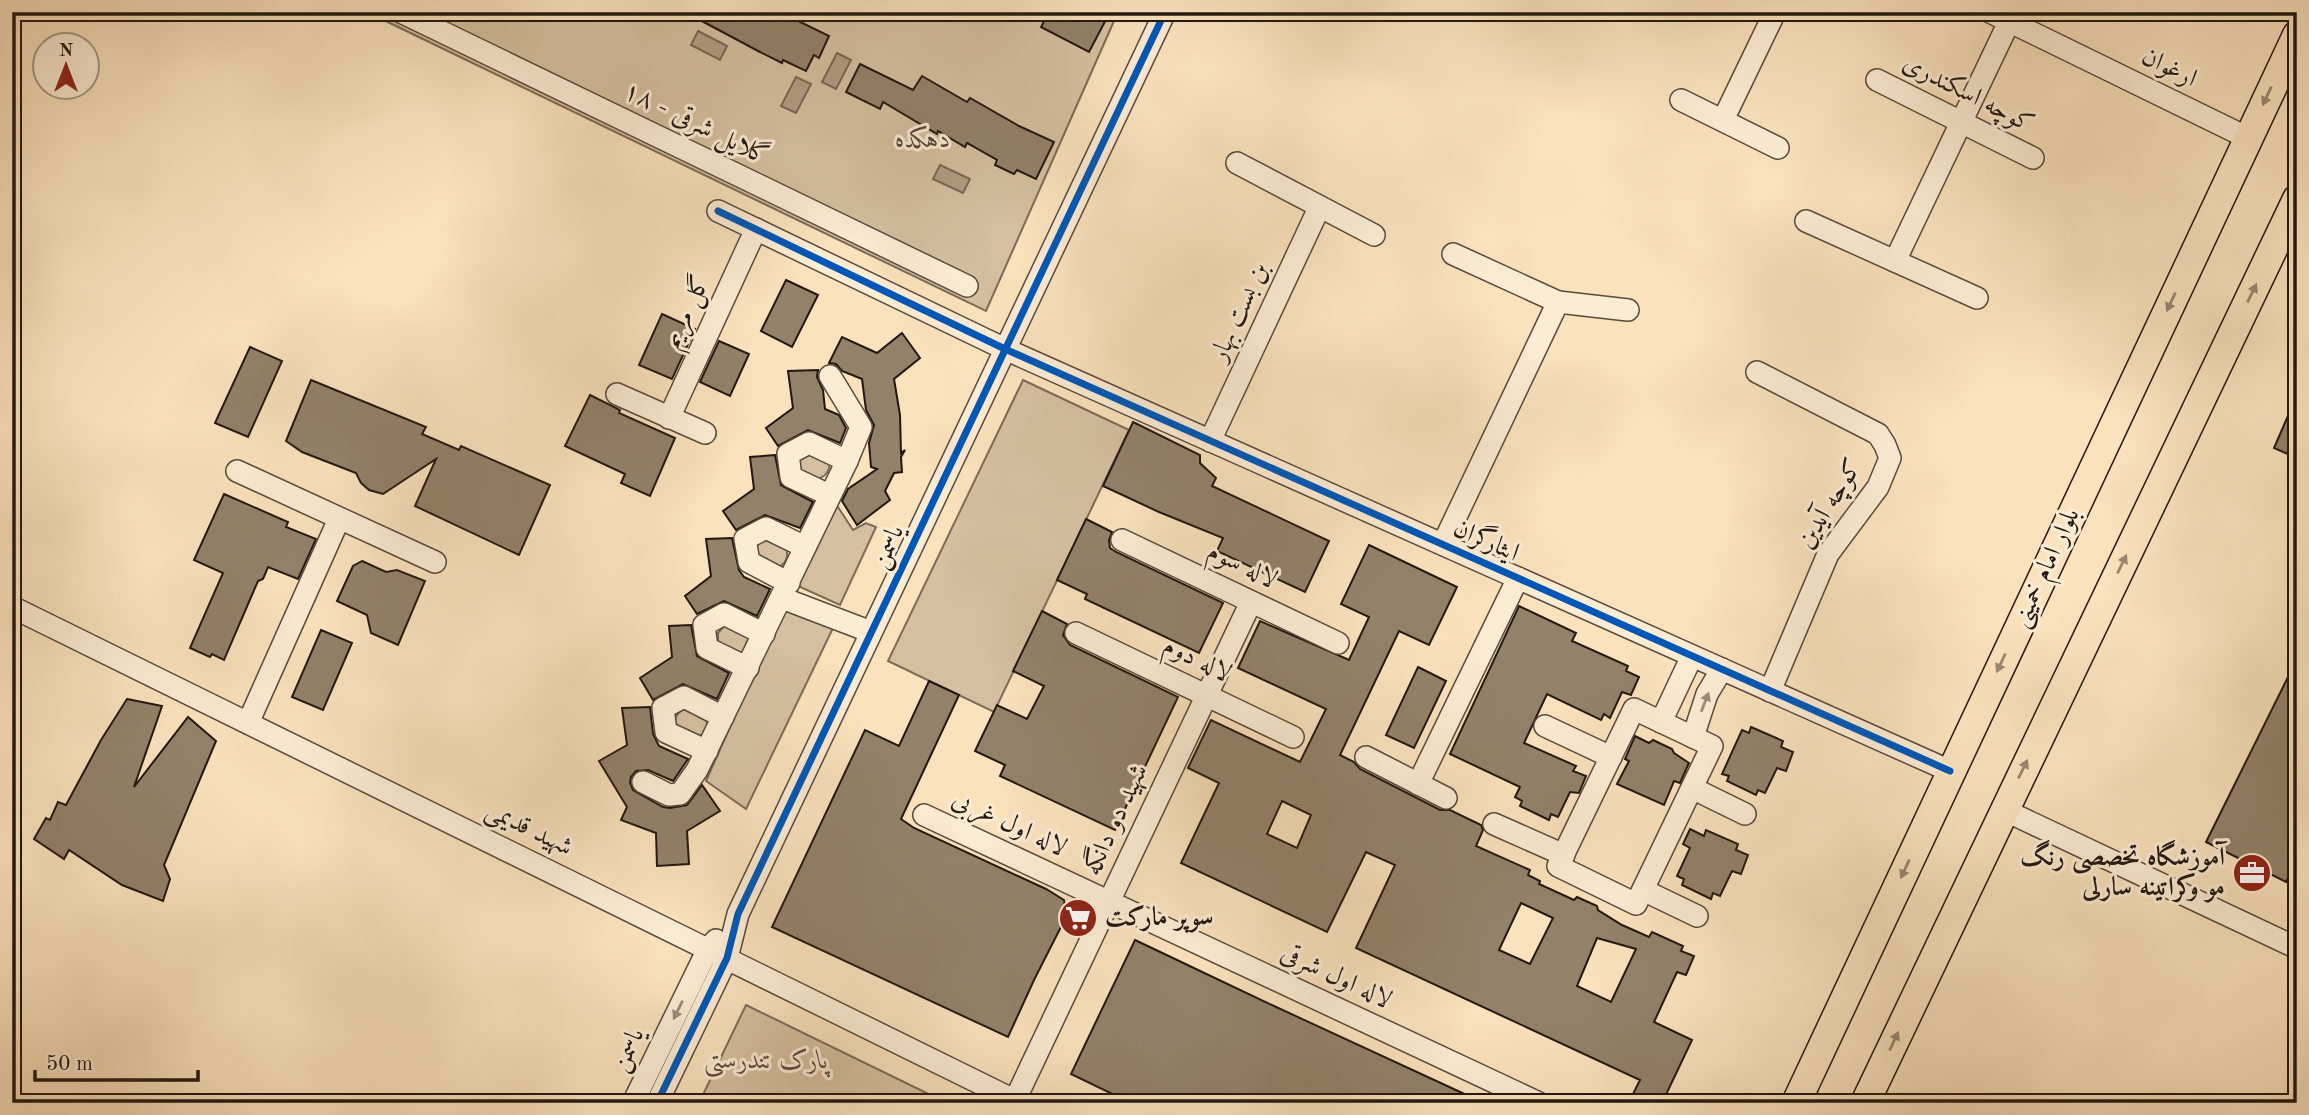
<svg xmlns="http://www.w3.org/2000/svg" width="2309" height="1115" font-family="'Old Standard TT',Amiri,serif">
  <rect width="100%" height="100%" fill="#fae2bd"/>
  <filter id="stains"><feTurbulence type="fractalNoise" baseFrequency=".00286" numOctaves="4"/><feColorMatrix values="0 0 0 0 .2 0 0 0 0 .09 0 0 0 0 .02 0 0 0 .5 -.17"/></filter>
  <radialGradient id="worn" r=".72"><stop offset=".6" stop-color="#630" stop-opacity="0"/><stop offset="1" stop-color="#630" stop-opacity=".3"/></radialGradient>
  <!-- green -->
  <g fill="#d5bfa0" stroke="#7c6b58" stroke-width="2">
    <polygon points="367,12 1118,12 986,311"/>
    <polygon points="1023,380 1129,430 994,712 888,661"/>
    <path d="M804,451L830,463C828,480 817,480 803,478L797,459Z"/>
    <polygon points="836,504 853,530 866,523 876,527 840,605 798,586"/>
    <path d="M767,537L786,546C791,567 778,569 761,566L756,548L758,543Z"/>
    <polygon points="783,608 833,628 746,809 706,781"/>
    <polygon points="725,625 750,637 744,652 739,655 718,644 718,633"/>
    <circle cx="691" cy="723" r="16"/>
    <polygon points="746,1005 947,1103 699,1103"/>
  </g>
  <!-- water -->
  <g fill="#b19d83" stroke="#786755" stroke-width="2">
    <polygon points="698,31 727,46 720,60 691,45"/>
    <polygon points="837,53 851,60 836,89 822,82"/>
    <polygon points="796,77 811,84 796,113 781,106"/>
    <polygon points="940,165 970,179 963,193 933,179"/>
  </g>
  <!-- building -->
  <g fill="#93816a" stroke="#231711" stroke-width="2" fill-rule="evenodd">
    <polygon points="685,12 780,12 829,36 819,58 814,55 806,71 783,60 782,63 760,52"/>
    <polygon points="1049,12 1110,12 1089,52 1041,27"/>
    <polygon points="860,64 913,90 922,76 967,102 970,98 1019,126 1054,142 1036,179 1017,170 1014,174 995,165 997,160 967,143 965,147 938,131 937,134 883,102 880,109 846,92"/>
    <polygon points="786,280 818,295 792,347 761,331"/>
    <polygon points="662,314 695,329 672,379 639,365"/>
    <polygon points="902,333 920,358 894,379 900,415 901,453 905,450 901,457 902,472 894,473 885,491 890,500 857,525 842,501 848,489 877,469 871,467 869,443 874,425 866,410 862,379 842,371 836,364 829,363 842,337 877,353"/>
    <polygon points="719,341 749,354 730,396 700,382"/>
    <polygon points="250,347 282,361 248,437 215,423"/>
    <polygon points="818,370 817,377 823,390 825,409 839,415 846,428 840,443 808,430 778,446 766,428 793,408 788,371"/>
    <polygon points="311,380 426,427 422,434 459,450 461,446 550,485 519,555 415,506 436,459 383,494 369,490 361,483 356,473 302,452 286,441"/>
    <polygon points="590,395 620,410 619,413 675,438 650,496 621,483 625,474 565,446"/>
    <polygon points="2297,395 2297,458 2274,448"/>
    <polygon points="1133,422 1200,455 1200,463 1216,478 1212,486 1329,541 1305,592 1217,551 1223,538 1159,512 1103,486"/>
    <polygon points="775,455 781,485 813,502 800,528 765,515 736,530 723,511 754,489 750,457"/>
    <polygon points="224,494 288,522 286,527 316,539 298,579 268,567 263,579 258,581 224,660 212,654 210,657 190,648 223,573 194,560"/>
    <polygon points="1086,519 1112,532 1109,540 1110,548 1116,552 1223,603 1199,653 1085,599 1087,594 1057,580"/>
    <polygon points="732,538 739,570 744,577 770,589 757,616 724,601 697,614 685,596 711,576 706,539"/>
    <path d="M1369,545L1457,587L1429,645L1399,631L1340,755L1354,762L1360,769L1440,810H1450L1481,825L1483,830L1476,846L1530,870L1528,875L1540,881L1539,884L1574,900L1577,897L1597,906L1598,910L1622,925L1649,937L1652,932L1683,946L1681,951L1694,956L1686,975L1677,972L1654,1022L1692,1040L1662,1103H1652L1633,1094L1640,1080L1356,948L1395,865L1366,852L1327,932L1181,863L1219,783L1188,768L1211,720L1300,762L1326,709L1238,668L1260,621L1349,660L1369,617L1341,604ZM1282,801L1311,815L1297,848L1267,834ZM1521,903L1553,918L1530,964L1499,950ZM1597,938L1636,949L1611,1002L1577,986Z"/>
    <polygon points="362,561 386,572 397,570 425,581 398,645 371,633 367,615 337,601 353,566"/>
    <polygon points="1519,606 1576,633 1572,641 1628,666 1626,671 1639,677 1631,695 1622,692 1610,718 1604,714 1601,720 1547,694 1524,743 1576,766 1573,771 1586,776 1579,793 1570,792 1558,817 1551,814 1549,820 1520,806 1522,801 1515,797 1520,787 1450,754"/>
    <polygon points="1042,611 1067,624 1063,635 1070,645 1178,697 1115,830 1000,776 1005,765 975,751 997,705 1027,719 1044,686 1013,671"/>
    <polygon points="691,625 697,656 729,673 717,699 683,684 653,700 640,678 672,657 669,626"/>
    <polygon points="321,630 352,643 323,710 292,697"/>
    <polygon points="2297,659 2297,860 2286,882 2206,842"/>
    <polygon points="1418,667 1446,681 1414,748 1386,735"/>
    <polygon points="929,681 959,695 901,819 914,828 1046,889 1064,900 1066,917 1034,980 1008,1037 772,927 865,730 899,746"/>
    <polygon points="127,699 162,706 134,787 188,717 216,741 164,865 170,879 163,901 122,885 69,850 64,859 34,839 46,818 50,820 58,802 66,805 101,740"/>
    <polygon points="650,707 653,734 659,746 688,759 673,781 648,770 636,771 631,777 630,783 633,790 663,807 670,808 687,805 702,785 720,811 687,831 689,864 657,866 656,833 621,820 627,807 599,761 627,745 622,708"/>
    <polygon points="1751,727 1783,741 1781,747 1793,752 1786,771 1777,768 1765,793 1758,790 1756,795 1727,781 1729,776 1722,774 1742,730 1749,733"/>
    <polygon points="1635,736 1649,743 1653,740 1672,749 1674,753 1689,763 1680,783 1674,781 1664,805 1617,784 1629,761 1625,759"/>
    <polygon points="1690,829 1704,836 1706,830 1738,844 1736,850 1748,855 1741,874 1732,871 1720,896 1713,893 1711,899 1682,885 1684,879 1677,876 1690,848 1683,844"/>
    <polygon points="1135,940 1274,1006 1484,1103 1131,1103 1071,1074"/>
  </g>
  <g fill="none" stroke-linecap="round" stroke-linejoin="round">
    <defs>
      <g id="minor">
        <polyline points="401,12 967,286"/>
        <polyline points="1990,12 2248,138"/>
        <polyline points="1877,80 2033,158"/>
        <polyline points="1681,100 1778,148"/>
        <polyline points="1723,120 1775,12"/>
        <polyline points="1237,163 1374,235"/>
        <polyline points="718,211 1005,349 1950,771"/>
        <polyline points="1806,221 1977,298"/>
        <polyline points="1453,254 1558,302"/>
        <polyline points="1895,261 2009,22"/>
        <polyline points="1757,372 1878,434 1885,445 1890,458 1878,487 1828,554 1770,691"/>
        <polyline points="617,394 705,433"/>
        <polyline points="669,418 756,229"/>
        <polyline points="1210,441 1319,208"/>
        <polyline points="237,471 435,562"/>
        <polyline points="829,495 791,477 788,454 809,443 847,461"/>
        <polyline points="1122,540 1338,643"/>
        <polyline points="1443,544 1558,302 1628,310"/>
        <polyline points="789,583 749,562 745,539 766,528 805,547"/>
        <polyline points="782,598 871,632"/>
        <polyline points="12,607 1020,1103"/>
        <polyline points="1076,633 1293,737"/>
        <polyline points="748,668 707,648 704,625 724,614 764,634"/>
        <polygon points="1634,709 1712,746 1636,904 1558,866"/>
        <polyline points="1661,722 1692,656"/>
        <polyline points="248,723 339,519"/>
        <polyline points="1545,726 1611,757"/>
        <polyline points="1693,737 1707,694 1722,669"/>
        <polyline points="707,751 666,732 663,708 684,697 723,717"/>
        <polyline points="1366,757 1446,798"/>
        <polyline points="643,782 669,795 680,794 697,770 847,461 861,427 830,376"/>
        <polyline points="1418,784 1518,578"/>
        <polyline points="1692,788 1745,814"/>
        <polyline points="2004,810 2297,948"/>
        <polyline points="924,815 1539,1103"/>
        <polyline points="1494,824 1564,855"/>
        <polyline points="1643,890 1697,916"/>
        <polyline points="1015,1100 1251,602"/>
        <polyline points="633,1103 708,949 716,940"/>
        <polyline points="657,1103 727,958 738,914 1165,12"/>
      </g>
      <g id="major">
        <polyline points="1796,1103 2297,35"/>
        <polyline points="1865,1103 2297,199"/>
      </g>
    </defs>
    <!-- minor casing -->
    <use href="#minor" stroke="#594a3c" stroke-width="24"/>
    <!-- major casing -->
    <use href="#major" stroke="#231711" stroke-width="31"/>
    <!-- minor -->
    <use href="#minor" stroke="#fcecd4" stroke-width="21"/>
    <!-- major -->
    <use href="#major" stroke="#fae2bd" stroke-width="28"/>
    <defs>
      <g id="cycleway">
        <polyline points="718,211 1005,349 1950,771"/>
        <polyline points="657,1103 727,958 738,914 1165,12"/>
      </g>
    </defs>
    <!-- cycleway casing -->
    <use href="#cycleway" stroke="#fcecd4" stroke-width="11"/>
    <!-- cycleway -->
    <use href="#cycleway" stroke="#0057b8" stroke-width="7"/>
  </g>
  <!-- one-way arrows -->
  <defs><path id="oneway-solid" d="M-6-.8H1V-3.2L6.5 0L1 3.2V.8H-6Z" transform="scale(1.75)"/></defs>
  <g fill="#998770">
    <use href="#oneway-solid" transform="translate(2267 96) rotate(115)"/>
    <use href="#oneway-solid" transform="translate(2252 293) rotate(-64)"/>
    <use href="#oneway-solid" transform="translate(2171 302) rotate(115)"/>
    <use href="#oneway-solid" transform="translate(2122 564) rotate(-64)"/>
    <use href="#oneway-solid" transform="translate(2001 663) rotate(115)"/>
    <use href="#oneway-solid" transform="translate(2023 769) rotate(-64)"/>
    <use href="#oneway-solid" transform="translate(1905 869) rotate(115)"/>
    <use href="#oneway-solid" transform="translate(1894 1041) rotate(-65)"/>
  </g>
  <g fill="#9a8c7c">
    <use href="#oneway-solid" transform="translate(1705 702) rotate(-69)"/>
    <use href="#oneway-solid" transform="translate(678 1010) rotate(116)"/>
  </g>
  <!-- icons -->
  <defs>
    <symbol id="office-disc" viewBox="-11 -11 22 22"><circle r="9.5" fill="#8f2418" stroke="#fcecd4"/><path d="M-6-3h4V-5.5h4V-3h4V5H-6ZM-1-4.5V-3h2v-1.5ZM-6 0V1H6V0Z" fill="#fff"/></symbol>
    <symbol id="supermarket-disc" viewBox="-11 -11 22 22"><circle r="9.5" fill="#8f2418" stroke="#fcecd4"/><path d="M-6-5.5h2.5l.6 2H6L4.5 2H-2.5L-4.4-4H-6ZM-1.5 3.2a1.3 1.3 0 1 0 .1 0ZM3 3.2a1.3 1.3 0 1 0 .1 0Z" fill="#fff"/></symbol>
  </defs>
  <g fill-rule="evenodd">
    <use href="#office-disc" x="2230" y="851" width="44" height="44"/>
    <use href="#supermarket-disc" x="1056" y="896" width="44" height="44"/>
  </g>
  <g text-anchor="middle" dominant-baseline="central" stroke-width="6" stroke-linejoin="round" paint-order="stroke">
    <!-- street labels -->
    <g font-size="26" fill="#231711" stroke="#fcecd4">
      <text transform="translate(2169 68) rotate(26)">ارغوان</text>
      <text transform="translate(1968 94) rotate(27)">کوچه اسکندری</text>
      <text transform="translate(696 124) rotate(26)">گلایل شرقی - ۱۸</text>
      <text transform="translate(687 312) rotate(-65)">گل مریم</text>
      <text transform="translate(1240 312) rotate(-65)">بن بست بهار</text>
      <text transform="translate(1830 504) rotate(-58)">کوچه آیدین</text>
      <text transform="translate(1486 541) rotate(24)">ایثارگران</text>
      <text transform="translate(888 547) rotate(-65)">یاسمن</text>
      <text transform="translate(1242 566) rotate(26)">لاله سوم</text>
      <text transform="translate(2046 568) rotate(-65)">بلوار امام خمینی</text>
      <text transform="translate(1197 660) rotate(26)">لاله دوم</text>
      <text transform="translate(1116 820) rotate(-65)">شهید دو دانگه</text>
      <text transform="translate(1009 824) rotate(25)">لاله اول غربی</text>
      <text transform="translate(529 829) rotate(26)">شهید قدیمی</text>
      <text transform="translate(1336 977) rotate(25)">لاله اول شرقی</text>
      <text transform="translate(628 1050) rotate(-64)">یاسمن</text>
    </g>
    <!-- park labels -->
    <g font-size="26" font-style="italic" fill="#58493c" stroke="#fcecd4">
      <text x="923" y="140">دهکده</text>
      <text x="766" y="1061">پارک تندرستی</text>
    </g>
    <!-- poi labels -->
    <g font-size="26" font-weight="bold" fill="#231711" stroke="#fcecd4" text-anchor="end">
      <text x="2225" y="858">آموزشگاه تخصصی رنگ<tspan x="2225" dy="30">مو وکراتینه سارلی</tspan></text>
      <text x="1105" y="918" text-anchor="start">سوپر مارکت</text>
    </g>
  </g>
  <!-- margin -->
  <rect width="2309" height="1115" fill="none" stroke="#fae2bd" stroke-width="42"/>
  <rect x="14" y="14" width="2281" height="1087" fill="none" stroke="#231711" stroke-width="3.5"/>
  <rect x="21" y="21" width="2267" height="1073" fill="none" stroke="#231711" stroke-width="2"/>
  <!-- north arrow -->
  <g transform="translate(66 66)"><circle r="33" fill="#fcecd4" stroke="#a59786" stroke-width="2"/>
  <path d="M0-5L12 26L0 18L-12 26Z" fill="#8f2418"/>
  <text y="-10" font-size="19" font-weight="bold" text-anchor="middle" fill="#231711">N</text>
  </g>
  <!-- scale -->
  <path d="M35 1070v10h163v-10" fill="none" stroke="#231711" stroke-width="3.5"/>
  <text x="46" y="1070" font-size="21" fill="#231711" stroke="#fcecd4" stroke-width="5" paint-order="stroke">50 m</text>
  <rect width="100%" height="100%" filter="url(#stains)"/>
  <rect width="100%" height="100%" fill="url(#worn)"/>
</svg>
